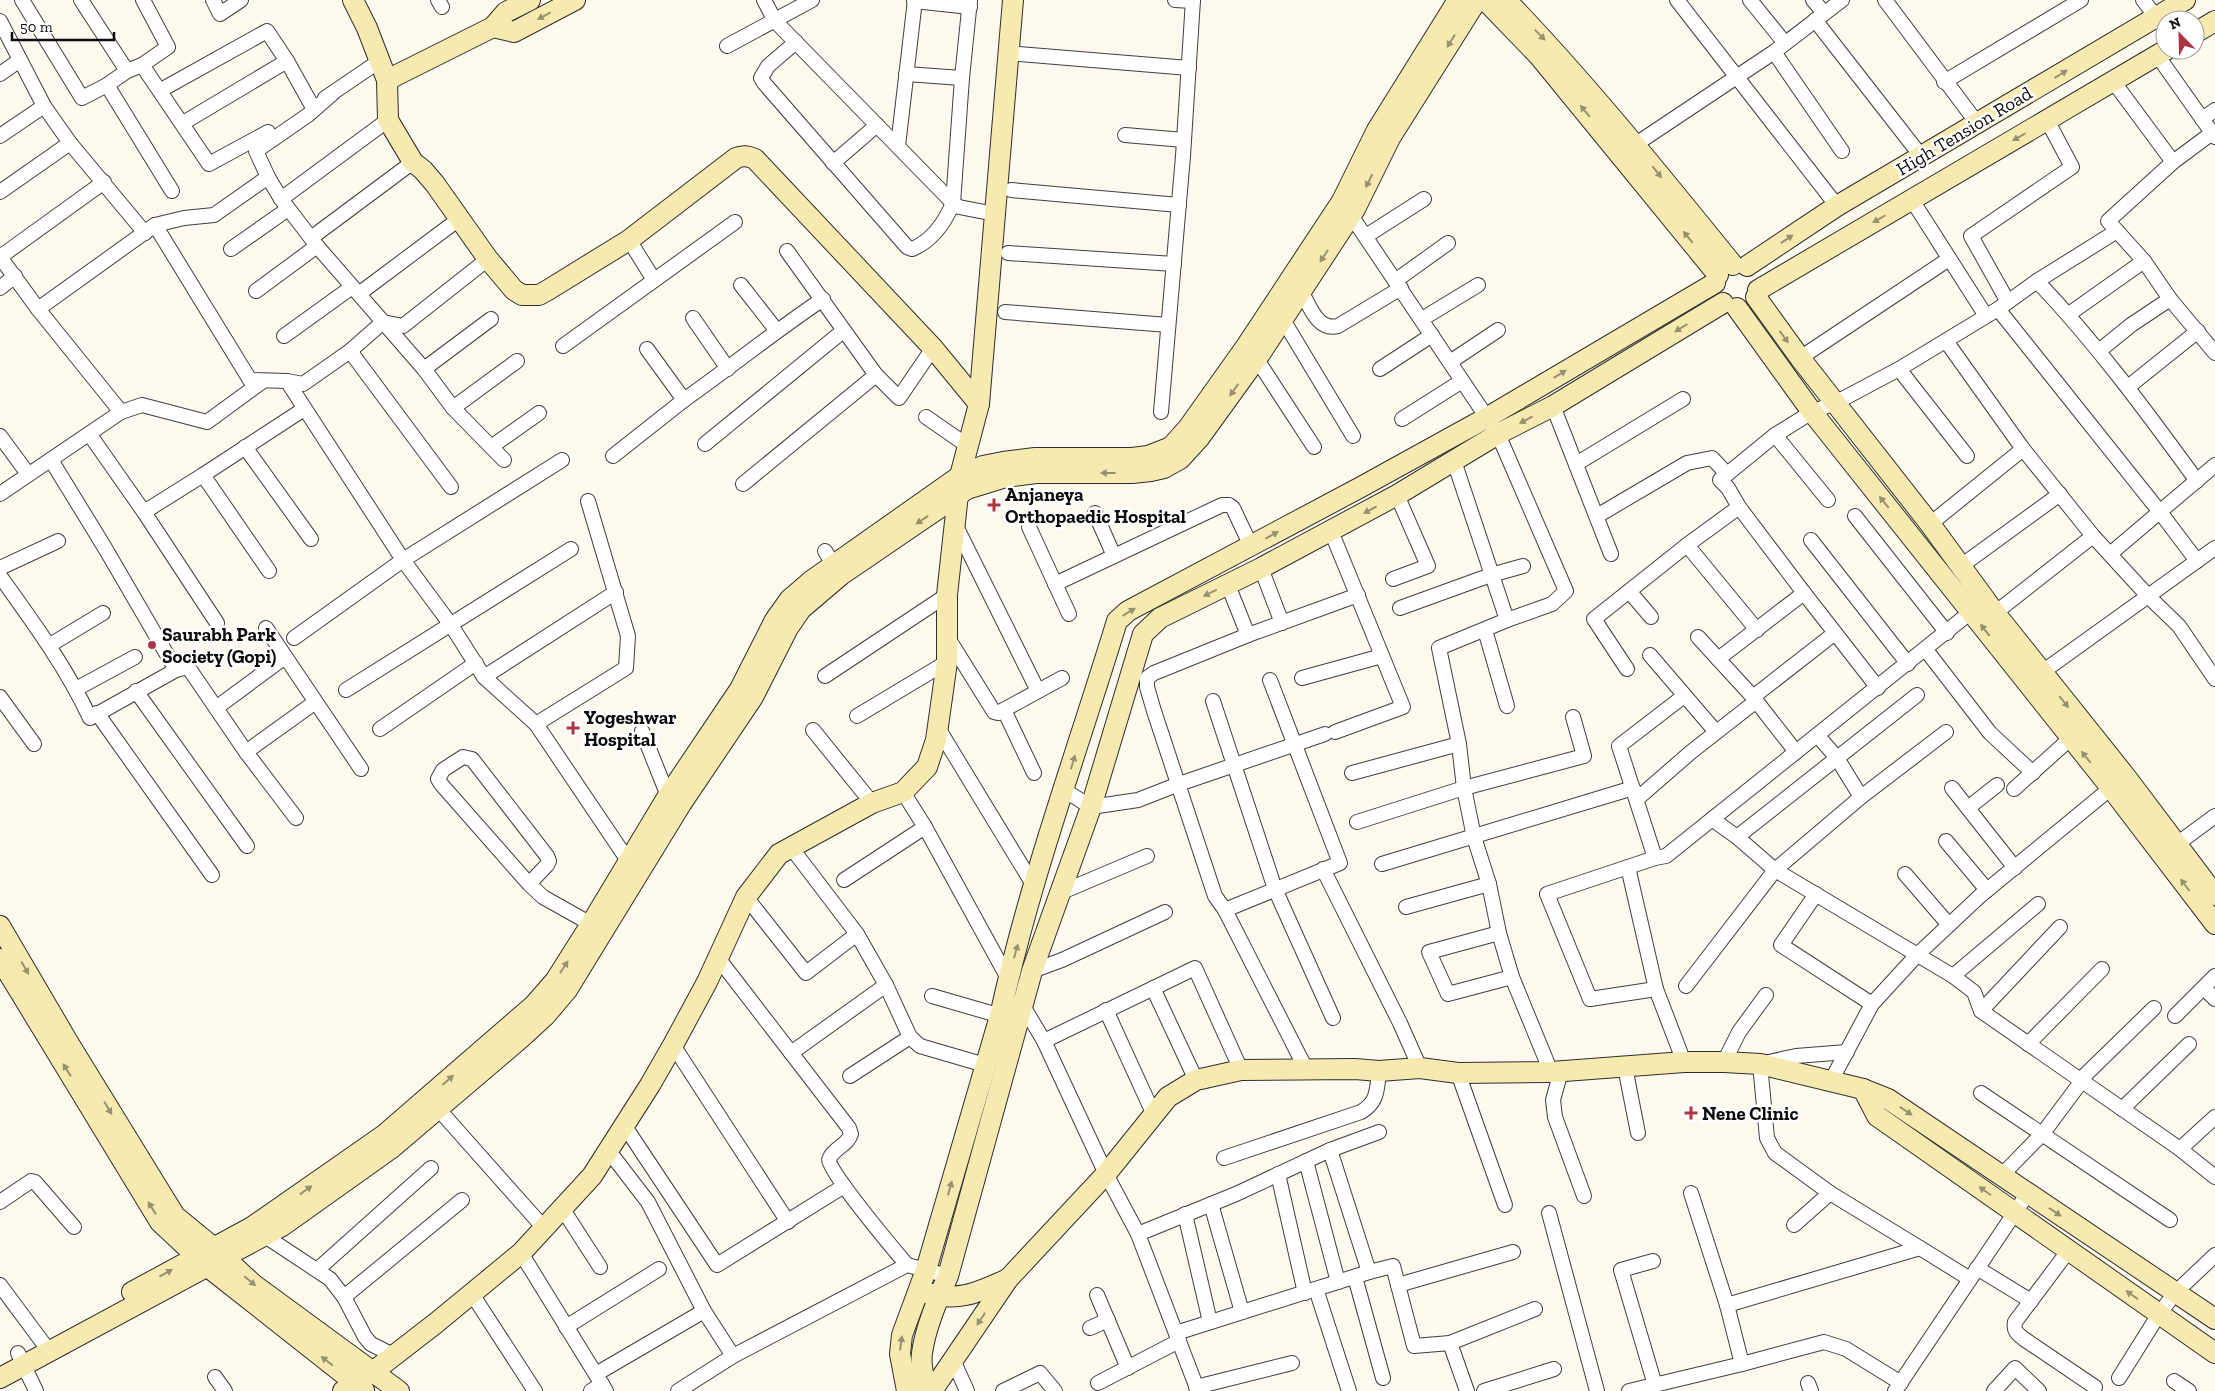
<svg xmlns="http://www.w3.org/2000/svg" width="2215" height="1391" font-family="'Zilla Slab',serif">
  <rect width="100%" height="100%" fill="#fdf9ee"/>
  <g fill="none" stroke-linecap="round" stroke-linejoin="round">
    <defs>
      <g id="street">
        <polyline points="22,0 82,98 107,85 127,71 142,65 168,47 143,0"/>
        <polyline points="81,0 127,71"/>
        <polyline points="213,0 220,14 241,0"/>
        <polyline points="438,0 442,7"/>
        <polyline points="764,0 775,21 953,203 959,207 995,214"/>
        <polyline points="1175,0 1193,1"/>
        <polyline points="1677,0 1837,206"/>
        <polyline points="1750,0 1784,42"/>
        <polyline points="1813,0 1824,13"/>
        <polyline points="1885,0 1977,123"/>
        <polyline points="2143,0 2156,17 2165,24"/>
        <polyline points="914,1 970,7"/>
        <polyline points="1815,20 1921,156"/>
        <polyline points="0,21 44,106 70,143 145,233"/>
        <path d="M796,42L768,66L761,78L764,83L907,247L912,249C932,241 945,222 953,203L962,78L970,0"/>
        <polyline points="727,46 812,0"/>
        <polyline points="1774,52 1842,151"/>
        <polyline points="1008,53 1189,68"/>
        <polyline points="2157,55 2215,137"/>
        <polyline points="142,65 209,164 268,132"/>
        <polyline points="0,74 20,60"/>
        <polyline points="906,74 962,78"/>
        <polyline points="2113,81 2173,162"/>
        <polyline points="1944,82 2081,0"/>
        <polyline points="107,85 172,191"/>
        <polyline points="161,90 267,31 287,61 311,104"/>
        <polyline points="332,94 308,115 256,151 268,177 281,199 317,246 424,369 453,408 504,460"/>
        <polyline points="325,98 378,62"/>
        <polyline points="2202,119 2215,110"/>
        <polyline points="183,123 287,61"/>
        <polyline points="2212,133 2173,162 2108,221 2144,261 2170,299 2215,353"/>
        <polyline points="1125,135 1184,140"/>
        <polyline points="0,136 44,106"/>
        <polyline points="898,146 915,0"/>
        <polyline points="1627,150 1774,52 1842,0"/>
        <polyline points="833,163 877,125"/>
        <polyline points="1011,190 1179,205"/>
        <polyline points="0,192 70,143"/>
        <polyline points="281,199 388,120"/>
        <polyline points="1912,200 1986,316"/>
        <polyline points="1346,208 1498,434 1566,591 1552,604 1507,620 1439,648 1459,744 1464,788 1474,837 1489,884 1499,933 1512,977 1551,1072"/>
        <polyline points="155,225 250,380 287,381 303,384 350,351 383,322 403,326 488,259"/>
        <polyline points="1366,236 1424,199"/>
        <polyline points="311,238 413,162"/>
        <polyline points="629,240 654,280"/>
        <polyline points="231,249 288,209"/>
        <polyline points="787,251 876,375 899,398 933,348"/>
        <polyline points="1008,253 1174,264"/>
        <polyline points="0,257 38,309 155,225 184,218 214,215 268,177"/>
        <polyline points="0,257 104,182"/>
        <polyline points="1395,281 1448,243"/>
        <path d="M2037,281C2096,343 2146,411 2197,481"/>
        <polyline points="741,285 777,331"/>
        <polyline points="0,288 15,276"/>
        <polyline points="256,291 317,246"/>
        <path d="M1301,291C1310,306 1317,331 1338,326L1401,288"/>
        <polyline points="360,293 459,219"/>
        <polyline points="2008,302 1971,236 2072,167 2047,120"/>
        <polyline points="38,309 121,412"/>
        <polyline points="1998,309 2160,512 2197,561"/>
        <polyline points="1005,312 1168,325"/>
        <polyline points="1279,313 1353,436"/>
        <polyline points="2069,314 2144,261"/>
        <polyline points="693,318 728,369"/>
        <polyline points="1422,319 1478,285"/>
        <polyline points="284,336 352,287"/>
        <polyline points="1946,341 2023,449 2093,536 2148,596 2179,626 2215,679"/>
        <polyline points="563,346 735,222"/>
        <path d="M647,349L684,400C731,367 775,331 823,299"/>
        <polyline points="350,351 451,487"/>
        <polyline points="2099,351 2131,325 2170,299"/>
        <polyline points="1256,358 1314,447"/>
        <polyline points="1800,358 1949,259"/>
        <polyline points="1450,362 1498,330"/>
        <polyline points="424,369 491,319"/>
        <polyline points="1380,369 1432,335"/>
        <polyline points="1899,369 1967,456"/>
        <polyline points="287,381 403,560 451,625 484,677 536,724 633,868"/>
        <polyline points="2128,387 2198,331"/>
        <polyline points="1553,406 1611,554"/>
        <polyline points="453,408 517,361"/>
        <polyline points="1161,412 1183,156 1193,0"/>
        <polyline points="926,417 968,446"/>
        <polyline points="1402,419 1462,381"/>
        <polyline points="90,435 144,512 217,623"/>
        <polyline points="1775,435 1828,500"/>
        <polyline points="0,436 28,474"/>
        <polyline points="705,444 843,331"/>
        <polyline points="245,447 311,539"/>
        <polyline points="491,447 539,413"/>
        <polyline points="613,456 684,400"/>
        <polyline points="51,460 105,548 176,670 188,667 246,752 296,818"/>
        <polyline points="1454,461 1507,620"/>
        <polyline points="1576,464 1683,399"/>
        <polyline points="743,484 876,375"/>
        <polyline points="0,494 121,412 142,405 207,422 263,381"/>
        <polyline points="144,512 203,475"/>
        <polyline points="1095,513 1114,556"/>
        <polyline points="1597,516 1687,463 1712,458 1727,474"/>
        <polyline points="1855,516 1947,633"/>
        <polyline points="955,524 1038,691"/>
        <polyline points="1930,524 2023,449"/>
        <polyline points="1029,527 1069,614"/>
        <polyline points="1331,531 1403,707 1335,732"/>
        <polyline points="1811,540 1908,664"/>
        <polyline points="1687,545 1757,630"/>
        <polyline points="825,551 833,564"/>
        <polyline points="2110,554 2215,465"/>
        <polyline points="1961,566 2060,494"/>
        <polyline points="0,568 58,541"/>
        <polyline points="1261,568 1282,623"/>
        <polyline points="269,571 203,475 304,409"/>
        <path d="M0,576C33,622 66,667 90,718L176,670"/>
        <polyline points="1393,579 1428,566 1397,495"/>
        <polyline points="1055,584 1222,505 1229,505 1233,508 1251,546"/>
        <polyline points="1629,591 1651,617"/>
        <polyline points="1232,595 1248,635"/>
        <polyline points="1400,608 1491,575 1523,566"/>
        <polyline points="1995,613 2093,536"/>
        <polyline points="266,628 361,769"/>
        <polyline points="1485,630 1507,706"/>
        <polyline points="1698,637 1753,697 1796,752"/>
        <polyline points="294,638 403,560 562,460"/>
        <polyline points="948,638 994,712 998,713 1062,678"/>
        <polyline points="50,645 103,613"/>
        <polyline points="1926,650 1990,733 2033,773"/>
        <polyline points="1650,655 1716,732"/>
        <polyline points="1718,659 1804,593"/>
        <polyline points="1627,669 1594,619 1687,545 1739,507"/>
        <polyline points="2041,673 2215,548"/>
        <polyline points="825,676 947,595"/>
        <polyline points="484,677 616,592"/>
        <polyline points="1302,678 1382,656"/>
        <polyline points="1878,688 1804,593 1739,507 1728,488 1720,480 1775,435 1812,412 1835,403 1899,369 1998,309 2037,281 2117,231"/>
        <polyline points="76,689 135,657"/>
        <polyline points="346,690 571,549"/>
        <polyline points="136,691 247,846"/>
        <polyline points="0,697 34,744"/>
        <polyline points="1753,697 1835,633"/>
        <polyline points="1213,701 1275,889 1333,1018"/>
        <polyline points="216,708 285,657"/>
        <polyline points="1004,710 1034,773"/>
        <polyline points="97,713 212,875"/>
        <polyline points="857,716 947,662"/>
        <polyline points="536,724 626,668 628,636 588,501"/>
        <polyline points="938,728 1034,886"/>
        <polyline points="380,729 476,663"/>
        <polyline points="813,730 872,803"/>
        <polyline points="642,731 668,796"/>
        <polyline points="1818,736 1837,758 1861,797"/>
        <polyline points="246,752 314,703"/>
        <polyline points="1352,773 1459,744"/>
        <polyline points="1952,788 2015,868"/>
        <polyline points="2014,789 2071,738"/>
        <polyline points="1064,790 1091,807 1138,800 1179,784 1325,734"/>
        <polyline points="903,792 925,827 1010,982"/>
        <polyline points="1637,799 1691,752 1755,702"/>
        <polyline points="1968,808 1997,785"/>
        <polyline points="1712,819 1737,837 1775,870 1953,976 1974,992 1981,1011 2180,1149 2215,1117"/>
        <polyline points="1357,822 1464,788 1584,756 1573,717"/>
        <polyline points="1737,837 1917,695"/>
        <polyline points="1946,841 1987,890"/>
        <polyline points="2177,844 2215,816"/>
        <polyline points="1655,858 1619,746 1684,696"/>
        <polyline points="1382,864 1633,788"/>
        <polyline points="1628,867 1656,989 1684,1062"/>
        <polyline points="1323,869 1400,1023 1420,1068"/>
        <polyline points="1905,874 1949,925"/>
        <polyline points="844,880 925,827"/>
        <polyline points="529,884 547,865 549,861 547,856 472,759 463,757 443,770 438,779 441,784 529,884 543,897 591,924"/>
        <polyline points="1062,892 1147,856"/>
        <polyline points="1816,894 1781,945 1872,1004"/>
        <polyline points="746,897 806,973 857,934 790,846"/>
        <polyline points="1406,907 1489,884"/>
        <polyline points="1225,910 1340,863 1270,680"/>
        <polyline points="1499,933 1429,952 1448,994 1512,977"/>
        <polyline points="857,934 886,985 910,1037 920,1046 985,1065"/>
        <path d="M718,958L849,1128L851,1134C848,1145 832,1149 829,1160C827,1170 896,1252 907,1265"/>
        <polyline points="1032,971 1062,960 1165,912"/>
        <polyline points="1953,976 2038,904"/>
        <polyline points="1686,986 1775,870 1861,797 1946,732"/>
        <polyline points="1153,988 1196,1080"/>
        <polyline points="2204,988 2215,999"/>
        <polyline points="1656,989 1590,999 1547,894 1655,858 1666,856 1977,607"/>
        <polyline points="932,996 1008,1018"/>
        <polyline points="1020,1001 1044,1041 1106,1174 1138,1234 1198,1391"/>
        <polyline points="1106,1010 1154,1115"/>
        <polyline points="1981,1011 2060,927"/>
        <polyline points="2175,1016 2215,976"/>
        <polyline points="1044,1041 1195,968 1241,1070"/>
        <polyline points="2028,1044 2102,969"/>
        <polyline points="673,1045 788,1222"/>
        <polyline points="791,1053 886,985"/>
        <polyline points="1724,1062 1739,1032 1766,995"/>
        <polyline points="1625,1067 1638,1133"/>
        <polyline points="1306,1069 1225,910 1215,896 1154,711 1147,687 1147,678 1154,673 1248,635 1358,595"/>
        <polyline points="1561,1071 1553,1100 1555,1117 1584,1196"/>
        <polyline points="1458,1073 1505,1205"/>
        <polyline points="850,1076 910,1037"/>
        <polyline points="2080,1080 2154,1008"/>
        <polyline points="1831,1081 1872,1004 1917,955 1981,895 2117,783"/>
        <polyline points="1981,1093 2170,1220"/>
        <polyline points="433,1103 544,1228"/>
        <polyline points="2122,1109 2189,1044"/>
        <polyline points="624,1125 717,1265 844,1186"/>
        <polyline points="2180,1149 2215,1177"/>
        <polyline points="608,1150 648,1202 704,1311 733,1356"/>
        <polyline points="1330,1150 1369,1272 1393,1266 1414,1346 1450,1343 1467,1391"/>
        <path d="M1224,1158L1361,1112C1378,1102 1377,1089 1379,1071"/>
        <polyline points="1306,1161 1338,1282"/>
        <polyline points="1278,1174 1305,1293"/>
        <polyline points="2002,1175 2043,1133 2081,1082"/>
        <polyline points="1691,1193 1727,1305"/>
        <polyline points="0,1202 31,1181 35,1182 74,1227"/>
        <polyline points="1211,1204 1242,1312"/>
        <polyline points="562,1208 600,1267"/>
        <polyline points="1549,1213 1597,1391"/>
        <polyline points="1185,1214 1210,1322"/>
        <polyline points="1794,1225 1830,1193"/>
        <polyline points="259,1232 330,1279 344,1297 365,1337 371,1344 393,1355"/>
        <polyline points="1138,1234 1236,1194 1330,1150 1379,1132"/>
        <polyline points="1920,1248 1970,1279"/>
        <path d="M2069,1250L2015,1322C2013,1331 2018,1334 2024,1339L2095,1387"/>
        <polyline points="521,1253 606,1391"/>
        <polyline points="1653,1261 1621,1270 1655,1385"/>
        <polyline points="1977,1268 2031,1301"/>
        <polyline points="317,1270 431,1168"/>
        <polyline points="1355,1277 1383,1378"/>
        <polyline points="0,1285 49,1351"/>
        <polyline points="1398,1285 1513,1252"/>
        <polyline points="1316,1289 1349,1391"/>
        <polyline points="472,1294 535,1391"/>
        <polyline points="1097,1295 1128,1368"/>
        <polyline points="344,1297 462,1200"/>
        <polyline points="566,1327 659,1269"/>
        <polyline points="1090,1328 1108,1320"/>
        <polyline points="1176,1333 1369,1272"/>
        <polyline points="1450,1343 1535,1309"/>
        <polyline points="18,1353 36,1391"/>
        <polyline points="953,1360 967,1391"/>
        <polyline points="1742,1364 1727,1305 1920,1248 1830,1193 1775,1153 1767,1138 1760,1064 1796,1056 1847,1052"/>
        <polyline points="596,1374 704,1311"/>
        <polyline points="215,1377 225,1391"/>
        <polyline points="2119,1378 2159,1314 2175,1293 2215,1255"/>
        <polyline points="2174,1381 2189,1391"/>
        <polyline points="1098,1383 1179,1341"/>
        <polyline points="1808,1383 1811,1391"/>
        <polyline points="1196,1387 1292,1363"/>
        <polyline points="591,1391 602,1384"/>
        <polyline points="678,1391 733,1356 907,1265 948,1276"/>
        <polyline points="1003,1391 1040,1373 1055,1391"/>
        <polyline points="1484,1391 1554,1369"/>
        <polyline points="1629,1391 1742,1364 1824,1342 1846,1349 1901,1383"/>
        <polyline points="1895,1391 2028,1193"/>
        <polyline points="1994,1391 2015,1368 2039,1391"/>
      </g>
      <g id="secondary">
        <path d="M353,0L367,28L387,80L388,120L413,162L423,170L435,184L488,259L514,290L522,295H539L548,290L629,240L736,158C743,155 748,156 755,159L933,348L979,404"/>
        <polyline points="1485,0 1539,56 1718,275"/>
        <path d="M1506,0C1587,84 1660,175 1733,265"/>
        <polyline points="493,27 514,32 575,0"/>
        <polyline points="2195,33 2215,21"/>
        <polyline points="387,80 493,27 506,12 530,0"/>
        <polyline points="1747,266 1837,206 2185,0"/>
        <polyline points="1758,290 2166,50"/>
        <polyline points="1756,297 1800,358 1930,524 1995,613 2126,777 2215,895"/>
        <polyline points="1737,308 1812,412 2111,788 2215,924"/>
        <polyline points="0,926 68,1042 175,1216 214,1248 253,1284 399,1391"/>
        <polyline points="0,959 160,1222 208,1267 364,1390"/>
        <polyline points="1863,1089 1877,1116 2215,1353"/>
        <polyline points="132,1292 252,1227 384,1135 534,1005 555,981 591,924 668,796 740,689 775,620 790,599 811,581 960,476 983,466 1003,462 1035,458 1132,458 1148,456 1171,447 1188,428 1247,345 1342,201 1377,130 1458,0"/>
        <path d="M927,1293C961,1302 978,1292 1008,1279"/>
        <polyline points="0,1378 282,1226 393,1147 521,1038 545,1016 567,990 681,804 753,697 788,628 801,609 841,575 967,489 1006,477 1036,473 1132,473 1151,471 1164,468 1180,459 1200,437 1260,354 1355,209 1390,138 1477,0"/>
        <polyline points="343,1391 374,1371 436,1323 521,1253 592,1176 650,1085 673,1045 707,982 746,897 779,854 872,803 903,792 927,767 936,740 947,662 947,595 960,476 979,404 1013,0"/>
        <path d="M907,1391L900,1354L902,1335L926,1270L1000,1016C1029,882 1077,752 1117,621L1128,611L1361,487L1488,417L1715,283"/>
        <path d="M927,1391C924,1379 920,1366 922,1353C925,1330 938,1297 948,1276L1032,971L1091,807L1143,634L1160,618L1261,568L1397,495L1498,434L1553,406L1723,303"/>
        <polyline points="932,1391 1008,1279 1106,1174 1168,1097 1196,1080 1241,1070 1355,1069 1379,1071 1420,1068 1458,1073 1551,1072 1684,1062 1724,1062 1760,1064 1863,1089 1888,1099 2215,1319"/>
      </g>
    </defs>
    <!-- street casing -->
    <use href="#street" stroke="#3f3f3f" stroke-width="16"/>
    <!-- secondary casing -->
    <use href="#secondary" stroke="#2e2e2e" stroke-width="22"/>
    <!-- street -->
    <use href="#street" stroke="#fff" stroke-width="14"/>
    <!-- secondary -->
    <use href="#secondary" stroke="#f6eab0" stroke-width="20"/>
  </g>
  <!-- one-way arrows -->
  <defs><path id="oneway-solid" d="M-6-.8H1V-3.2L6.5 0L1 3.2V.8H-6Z" transform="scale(1.25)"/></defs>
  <g fill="#98916e">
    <use href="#oneway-solid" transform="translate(544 16) rotate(152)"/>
    <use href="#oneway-solid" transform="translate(1540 35) rotate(46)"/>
    <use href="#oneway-solid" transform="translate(1451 41) rotate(122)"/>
    <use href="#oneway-solid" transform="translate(2061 74) rotate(-31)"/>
    <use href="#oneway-solid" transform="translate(1585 111) rotate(-130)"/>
    <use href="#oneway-solid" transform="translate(2019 137) rotate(150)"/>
    <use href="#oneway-solid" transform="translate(1657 172) rotate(51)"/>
    <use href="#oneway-solid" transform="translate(1369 181) rotate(116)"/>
    <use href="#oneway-solid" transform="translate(1879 219) rotate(150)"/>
    <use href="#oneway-solid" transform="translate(1688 237) rotate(-129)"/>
    <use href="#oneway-solid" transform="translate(1787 239) rotate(-34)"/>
    <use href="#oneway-solid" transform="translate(1324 256) rotate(123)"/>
    <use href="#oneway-solid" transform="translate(1681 328) rotate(149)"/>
    <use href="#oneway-solid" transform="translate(1784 337) rotate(54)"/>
    <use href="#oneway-solid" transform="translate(1560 374) rotate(-31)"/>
    <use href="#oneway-solid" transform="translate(1234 390) rotate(125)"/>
    <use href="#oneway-solid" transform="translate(1526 420) rotate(152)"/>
    <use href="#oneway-solid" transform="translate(1108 473) rotate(-180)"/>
    <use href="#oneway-solid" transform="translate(1884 502) rotate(-129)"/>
    <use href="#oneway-solid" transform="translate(1370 510) rotate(152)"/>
    <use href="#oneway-solid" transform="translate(922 520) rotate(146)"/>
    <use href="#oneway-solid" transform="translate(1272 535) rotate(-28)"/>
    <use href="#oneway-solid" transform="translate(1210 593) rotate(154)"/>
    <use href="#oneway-solid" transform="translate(1129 612) rotate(-31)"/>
    <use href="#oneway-solid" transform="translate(1985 630) rotate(-128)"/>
    <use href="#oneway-solid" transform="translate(2064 702) rotate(51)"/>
    <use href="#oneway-solid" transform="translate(2086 757) rotate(-129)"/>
    <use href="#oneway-solid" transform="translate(1073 762) rotate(-73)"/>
    <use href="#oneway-solid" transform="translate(2185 885) rotate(-127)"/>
    <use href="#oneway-solid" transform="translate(1016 951) rotate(-74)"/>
    <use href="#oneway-solid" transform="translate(564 967) rotate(-57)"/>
    <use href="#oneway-solid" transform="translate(25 968) rotate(60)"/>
    <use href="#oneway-solid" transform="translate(67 1070) rotate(-122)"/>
    <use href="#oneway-solid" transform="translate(448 1080) rotate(-41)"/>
    <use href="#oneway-solid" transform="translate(108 1108) rotate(59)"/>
    <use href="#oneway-solid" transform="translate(1906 1111) rotate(34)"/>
    <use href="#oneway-solid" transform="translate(950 1188) rotate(-74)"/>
    <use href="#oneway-solid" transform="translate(306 1190) rotate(-36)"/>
    <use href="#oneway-solid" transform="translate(1985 1191) rotate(-145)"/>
    <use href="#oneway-solid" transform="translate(152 1208) rotate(-122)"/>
    <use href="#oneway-solid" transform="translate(2055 1212) rotate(34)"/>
    <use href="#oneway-solid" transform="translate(166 1273) rotate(-29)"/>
    <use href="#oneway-solid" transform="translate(250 1281) rotate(40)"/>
    <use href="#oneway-solid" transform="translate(2132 1295) rotate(-145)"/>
    <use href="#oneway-solid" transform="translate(981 1319) rotate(124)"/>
    <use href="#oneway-solid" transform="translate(901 1343) rotate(-82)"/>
    <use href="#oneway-solid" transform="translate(327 1361) rotate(-142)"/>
  </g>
  <!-- markers -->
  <g fill="#ac3541" stroke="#fff" stroke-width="2">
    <path d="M991.5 497.5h5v5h5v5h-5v5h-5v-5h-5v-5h5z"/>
    <circle cx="152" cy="645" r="5"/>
    <path d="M570.5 720.5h5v5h5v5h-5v5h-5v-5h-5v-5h5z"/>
    <path d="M1688.5 1105.5h5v5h5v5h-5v5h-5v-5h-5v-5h5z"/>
  </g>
  <g text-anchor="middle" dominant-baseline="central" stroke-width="5" stroke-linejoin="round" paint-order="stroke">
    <!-- street labels -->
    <g font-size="19" fill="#0c0c0c" stroke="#fff">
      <text transform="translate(1964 131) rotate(-31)">High Tension Road</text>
    </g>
    <!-- poi labels -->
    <g font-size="19" font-weight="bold" fill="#0c0c0c" stroke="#fff" text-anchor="start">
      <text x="1005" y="494">Anjaneya<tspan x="1005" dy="22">Orthopaedic Hospital</tspan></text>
      <text x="162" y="634">Saurabh Park<tspan x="162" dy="22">Society (Gopi)</tspan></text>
      <text x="584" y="717">Yogeshwar<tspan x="584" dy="22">Hospital</tspan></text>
      <text x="1702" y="1113">Nene Clinic</text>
    </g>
  </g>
  <!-- north arrow -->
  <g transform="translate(2180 35) rotate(337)"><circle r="24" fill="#ffffff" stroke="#9e9e9e"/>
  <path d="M0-4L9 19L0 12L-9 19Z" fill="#ac3541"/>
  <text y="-8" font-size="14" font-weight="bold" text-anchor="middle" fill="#0c0c0c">N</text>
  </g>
  <!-- scale -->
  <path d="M12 32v8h102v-8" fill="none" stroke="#0c0c0c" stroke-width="2.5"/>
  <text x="20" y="32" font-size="15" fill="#0c0c0c" stroke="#ffffff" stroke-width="4" paint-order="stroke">50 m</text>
</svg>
